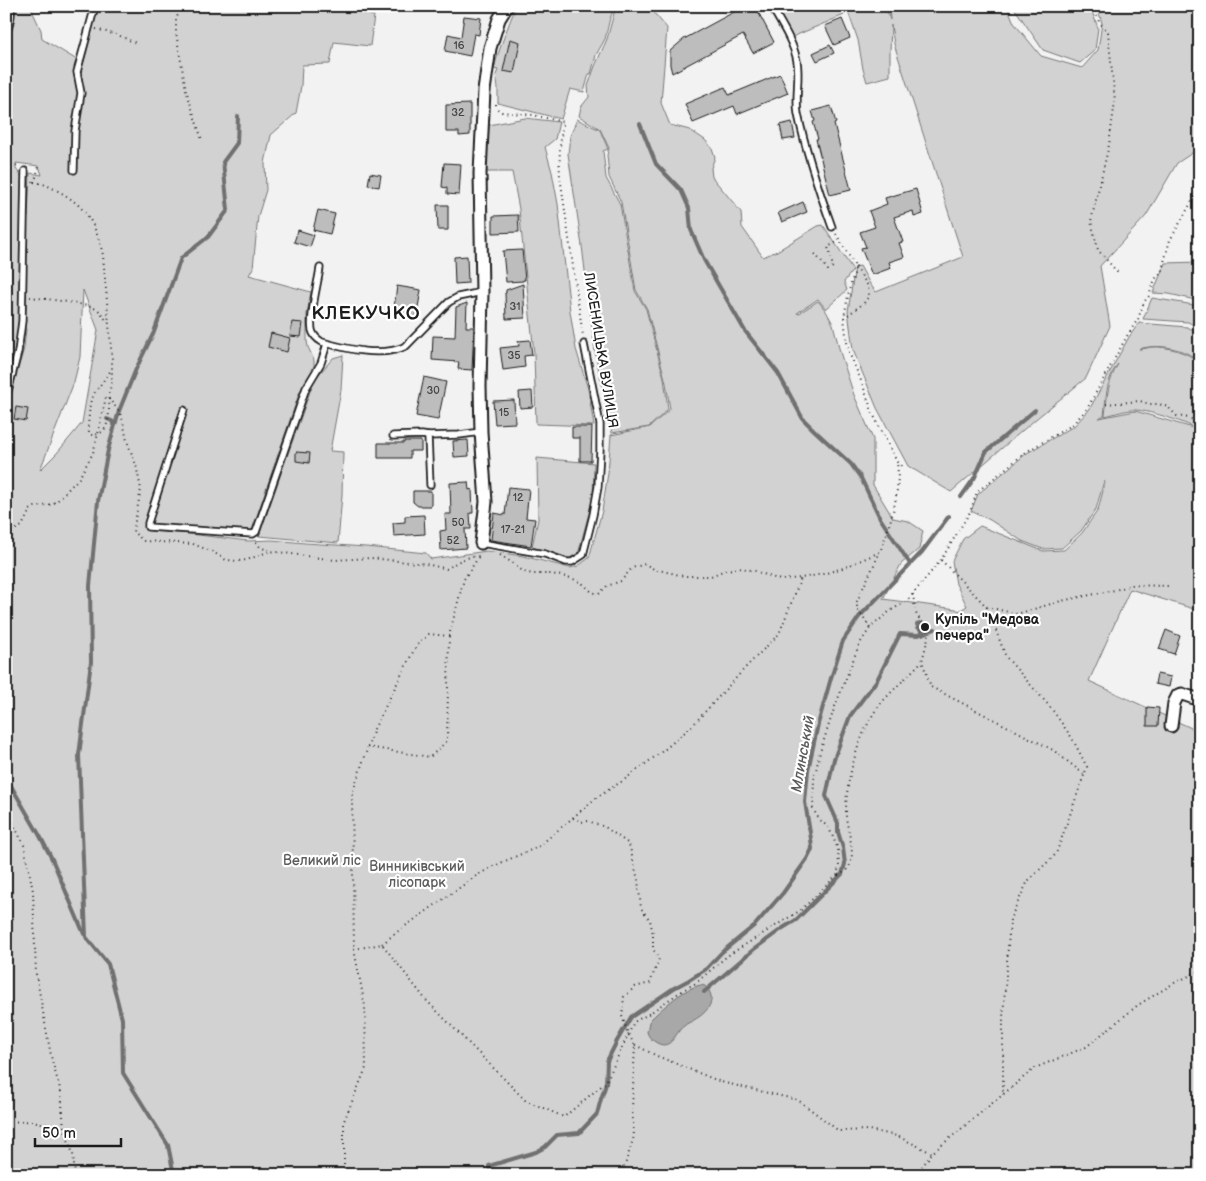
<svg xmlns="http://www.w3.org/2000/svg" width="1206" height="1181" font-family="'Balsamiq Sans',sans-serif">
  <rect width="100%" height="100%" fill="#f2f2f2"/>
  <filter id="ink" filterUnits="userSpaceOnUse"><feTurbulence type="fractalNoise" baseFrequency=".02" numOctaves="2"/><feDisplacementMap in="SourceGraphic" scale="10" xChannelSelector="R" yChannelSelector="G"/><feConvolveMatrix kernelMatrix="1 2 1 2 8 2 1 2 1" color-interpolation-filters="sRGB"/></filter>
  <g filter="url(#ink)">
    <!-- green -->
    <g fill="#d2d2d2" stroke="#777" fill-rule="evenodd">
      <path d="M6,6H30L41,30L42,39L77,60L75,72L78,83L98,6H347L346,9L374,16L370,46L334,42L330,64L302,65L301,86L296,113L271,135L265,163L266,190L258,216L253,268L249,275L311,292L307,314V341L308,347L314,360V368L300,391L252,530L248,532L150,524L187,409L181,408L150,505L145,527L151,531L190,534L248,541L272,540L305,543L366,547L426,553L431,559L487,551L523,556L570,568L578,566L589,558L602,511L608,473L611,435L650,427L670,409L666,383L647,309L636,290L621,202L609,177L607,155L609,148L600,129L579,116L581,107L589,97L588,86L595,66L607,39L616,6H648L667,28L661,103L670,125L690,130L705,140L712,148L715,157L711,168L712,177L741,212L742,227L763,257L777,251L818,226L823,225L853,270L844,282L847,290L826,309L818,299L797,313L798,314L818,301L826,311L833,324L840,352L854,395L873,439V485L893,518L908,521L923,531L919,549L901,564L883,599L956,609L959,611L967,606L956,584L952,561L963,539L980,526L1043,551L1064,550L1082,533L1098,510L1105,483L1104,481L1096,509L1081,531L1062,548L1043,549L1022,541L990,520L971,511L978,494L1027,453L1074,426L1089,410L1129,337L1139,323L1187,327L1200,333V361C1182,348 1160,343 1139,349C1143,349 1147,348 1151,347C1168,346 1186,352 1200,362V431C1189,423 1150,411 1136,410C1128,409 1114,414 1105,416C1107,396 1108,381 1118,364C1106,379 1106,398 1104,416L1099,418L1135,411L1193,428L1200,433V611L1130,589L1089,681L1200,732V1175H6V412L24,348L26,329L19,326L15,351L6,384ZM16,163L39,166L42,175L30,173L28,217L22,199V177L16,169ZM83,290L98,330L82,423L57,453L40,470L74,382L80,357Z"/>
      <path d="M516,6H615L610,18L605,39L596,55L591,74H589L584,92L570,89L561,119L498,103V88L496,75L498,70L494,69C499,48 508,27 516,6Z"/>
      <polygon points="776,6 841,6 844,15 792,37"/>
      <polygon points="846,6 885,6 890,20 889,6 1007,6 1014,23 1041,56 1082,68 1098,50 1102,23 1097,6 1200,6 1200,148 1177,163 1146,216 1100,266 1110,326 1086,378 1037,418 951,492 908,466 877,408 853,350 848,311 855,267 860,266 870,284 876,292 963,257 894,44 891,25 890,52 890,76 867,82 863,69 858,40"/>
      <polygon points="1013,6 1090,6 1098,28 1095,50 1080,63 1043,50"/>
      <polygon points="525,118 559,122 555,139 545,147 552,172 558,204 570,311 576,349 588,389 594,426 536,424 534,353 519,209 512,172 486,172 489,125"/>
      <polygon points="577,119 600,130 608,149 603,151 606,178 620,204 635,291 646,309 664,378 668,409 649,427 612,433 595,352 582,246 568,154 570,136"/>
      <polygon points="1200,262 1200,301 1169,294 1153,293 1165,263"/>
      <polygon points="1152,298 1200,306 1200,328 1188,322 1143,319"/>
      <polygon points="343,355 341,390 330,451 343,452 342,495 338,543 259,536 314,380 333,358"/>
      <polygon points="537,458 594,463 593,498 578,554 569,558 532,547 538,519"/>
    </g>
    <!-- water -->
    <path fill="#a8a8a8" stroke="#707070" d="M701,985L705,986C719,999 707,1013 694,1020C691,1022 687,1023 684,1026C675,1032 672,1051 657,1043C652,1040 649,1038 647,1032L649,1022L652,1018C664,1007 684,988 701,985Z"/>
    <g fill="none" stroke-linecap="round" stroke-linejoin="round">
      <!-- stream -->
      <g stroke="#707070" stroke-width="4">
        <polyline points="640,124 656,164 681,190 689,208 691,230 704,260 745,331 778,373 803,419 815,431 851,464 861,478 880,518 910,564"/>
        <polyline points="107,419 112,421 114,426"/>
        <polyline points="961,497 975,477 986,452 1035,410"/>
        <polyline points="922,634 923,632 918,627 917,624 920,623 925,627"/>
        <polyline points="6,777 40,836 52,859 84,934"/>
        <polyline points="704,992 753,950 783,928 796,920 842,874 845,864 843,848 838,832 838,823 826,796 834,759 850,716 877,680 900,634 918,635 935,629"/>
        <polyline points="174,1175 168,1145 123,1073 122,1019 108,964 86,937 79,755 91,662 90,586 98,501 108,450 119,411 136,369 154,332 181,258 208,237 228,210 223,162 237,143 238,116"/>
        <polyline points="491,1175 489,1166 536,1152 545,1147 557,1135 579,1133 597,1114 601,1099 606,1084 607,1061 617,1041 631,1017 674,988 689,980 706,969 722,952 755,925 783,893 807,859 812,849 811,839 805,802 808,770 818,724 831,678 843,641 859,617 922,552 949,516"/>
      </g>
    </g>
    <!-- building -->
    <g fill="#bdbdbd" stroke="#1c1c1c">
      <polygon points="745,6 755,6 774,42 753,53 743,35 672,73 670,65 670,51 684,39"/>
      <polygon points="464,16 481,18 479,35 474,34 470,56 445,51 448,34 461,37"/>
      <polygon points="842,19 850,38 834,45 825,26"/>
      <polygon points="510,39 520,42 514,73 503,71"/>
      <polygon points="830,45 834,53 817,61 813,53"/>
      <polygon points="780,74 788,93 737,114 734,106 693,123 685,104 725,87 729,95"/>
      <polygon points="470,104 470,135 459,136 459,132 446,132 446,105"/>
      <polygon points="831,106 836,123 834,124 851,190 830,195 816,139 818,139 813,122 815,121 812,111"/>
      <polygon points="792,122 795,138 783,140 780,125"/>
      <polygon points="444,163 461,164 459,195 447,194 447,188 442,187"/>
      <polygon points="370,173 381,175 379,187 368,185"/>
      <polygon points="916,189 923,214 914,217 913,211 894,217 903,242 899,243 904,257 889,262 891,268 872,275 861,248 866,247 860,232 875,227 869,211 887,204 885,198"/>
      <polygon points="803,202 807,212 782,222 778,213"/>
      <polygon points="437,205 448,205 448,230 438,230"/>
      <polygon points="318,210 335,214 330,234 313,230"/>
      <polygon points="518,215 519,232 493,233 493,216"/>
      <polygon points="298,230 314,235 310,247 294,242"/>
      <polygon points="522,250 525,280 523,280 523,281 506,282 503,251"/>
      <polygon points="467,256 468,283 455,284 454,257"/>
      <polygon points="523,284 525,318 506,319 505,293 506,293 506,290"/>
      <polygon points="397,286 421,290 416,319 393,315"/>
      <polygon points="467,303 466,327 474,327 472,370 458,369 459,362 432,360 433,336 455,337 456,307"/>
      <polygon points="292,322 303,323 301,337 290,336"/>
      <polygon points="271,333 290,338 287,352 268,347"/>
      <polygon points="530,340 532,355 524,356 525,367 503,370 500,348 519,346 518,341"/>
      <polygon points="424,377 446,382 438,420 416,416"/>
      <polygon points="532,391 533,407 520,408 519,392"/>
      <polygon points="514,400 515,423 495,424 493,401"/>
      <polygon points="16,407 28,409 26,421 14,419"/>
      <polygon points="572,427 592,427 591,461 580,461 580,438 572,438"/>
      <polygon points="468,440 469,456 454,457 453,441"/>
      <polygon points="404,441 421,441 421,451 410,451 410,458 378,458 378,443 404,443"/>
      <polygon points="296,452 310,453 309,463 296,461"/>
      <polygon points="468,482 469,490 472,489 473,513 470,513 471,529 465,529 466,548 441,550 440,531 446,530 445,514 451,514 450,483"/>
      <polygon points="508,487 529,489 526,518 535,519 531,546 491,540 494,513 505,515"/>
      <polygon points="413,491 431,491 431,506 418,506 413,502"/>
      <polygon points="424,515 425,534 394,536 393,523 405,522 405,516"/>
      <polygon points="1166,630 1180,636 1174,654 1159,649"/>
      <polygon points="1157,674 1171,677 1169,687 1155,684"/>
      <polygon points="1147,707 1159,708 1158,726 1147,726"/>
    </g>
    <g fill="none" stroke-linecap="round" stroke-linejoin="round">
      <defs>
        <g id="service">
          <path d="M771,6C780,22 794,43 797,61C800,78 795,97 798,114C806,153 819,191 832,227"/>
          <path d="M6,34C10,24 12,17 11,6"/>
          <polyline points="74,170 75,131 81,93 77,72 95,6"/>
          <path d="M320,268C318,283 309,316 312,330C313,335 317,339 322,342C347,349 382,358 406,346L449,302L458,297L482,292"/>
          <polyline points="6,399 18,352 22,321 25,171"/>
          <polyline points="184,410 148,523 148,527 253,534 256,532 306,388 321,363 327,344"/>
          <polyline points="393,436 422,435 428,436"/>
          <polyline points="430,485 428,436 459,435 481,432"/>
          <polyline points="481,543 545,554 566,562 572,562 583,555 593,515 598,487 600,450 600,424 584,344"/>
        </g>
        <g id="minor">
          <polyline points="481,543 486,502 481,432 480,386 482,292 480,173 484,91 490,48 499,19 507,6"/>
          <polyline points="1171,726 1174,703 1178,695 1182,694 1200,700"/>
        </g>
      </defs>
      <!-- service casing -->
      <use href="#service" stroke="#1c1c1c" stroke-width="9"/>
      <!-- minor casing -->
      <use href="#minor" stroke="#1c1c1c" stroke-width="15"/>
      <!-- path -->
      <g stroke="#1c1c1c" stroke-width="2" stroke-dasharray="1 4" stroke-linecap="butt">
        <polyline points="181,6 176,20 176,33 186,90 202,140"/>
        <polyline points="1094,6 1099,22 1108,32 1115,101 1109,145 1091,221 1098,250 1119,274"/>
        <polyline points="96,29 120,36 138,44"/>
        <path d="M496,104C496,108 498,110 502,112L533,115L563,122C560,140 559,157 560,176L583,336"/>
        <polyline points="6,164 19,166"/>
        <polyline points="33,182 36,177 39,166"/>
        <path d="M34,182C42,183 49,186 56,190C86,205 96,225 103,255L112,359V381L108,397"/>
        <polyline points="836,234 855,266 855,271 849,290 844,318 848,350 862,383 873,414 897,462 904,468"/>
        <polyline points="815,254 828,270 833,267 828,247 839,241"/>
        <polyline points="6,297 13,298"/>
        <path d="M30,297C45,299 87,303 98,310C102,313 104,318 108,322"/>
        <polyline points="844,318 864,303 869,296 868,286 855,266"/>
        <path d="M109,399C109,412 111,436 91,435L89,432L88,426L90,403L95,392L112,369"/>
        <polyline points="1106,404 1140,401 1149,404 1159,404 1168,407 1177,416 1189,418 1200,423"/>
        <path d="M6,528L17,529L22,526L30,510L35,507L49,505L56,502L79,478L93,453L98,434L106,397H108L109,399L119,411L123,421L127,441L136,465L141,489L133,532L144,541L193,544L213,552L226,560L238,561L247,560L270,551L335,560L371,558L426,564L447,569C459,560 465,557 480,556"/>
        <polyline points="256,542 260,547 270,551"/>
        <path d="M500,555L508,560L524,572L533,574H552L571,578L582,583L592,592L599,594L607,586L621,581L632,568L645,564L654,569L684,576H711L725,570L742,568L755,571L780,580L801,578L823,574L843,568L880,552C890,524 901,493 897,462"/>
        <polyline points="941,560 987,607 1017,614 1061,601 1115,590 1132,585 1169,586"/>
        <polyline points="913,594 915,610 917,616 927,627 928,631 928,638 922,661 931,687 1053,750 1085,775"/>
        <polyline points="987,607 1006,657 1051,708 1072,738 1087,767 1056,854 1028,881 1010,919 1003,1017 1003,1095"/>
        <polyline points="870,628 857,608 857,601 880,552"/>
        <polyline points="367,747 430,757 447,741 449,636"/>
        <polyline points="6,809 24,845 33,891 36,974 52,1061 61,1092 64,1128 73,1154 75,1175"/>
        <polyline points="573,818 581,822 588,821 605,827 629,844 638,880 641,908 650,920 653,934 653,949 659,959 650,983 635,987 624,997 622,1016 628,1034 635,1045 632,1109 634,1136 622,1175"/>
        <path d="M838,875C862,868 848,835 846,817C846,810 846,802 847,794C850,766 863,724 882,702C895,688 909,675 922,661"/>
        <polyline points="382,944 397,932 479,874 505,861 538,847 596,798 624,780 664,750 692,726 747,666 779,634 801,578"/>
        <polyline points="354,949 382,944 426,1000 525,1100 564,1117 606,1082 634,1022 650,1013 683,990 696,983 727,956 801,910 837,875 839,866 838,849 829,828 819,819 813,809 814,779 820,752 834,709 859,645 870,628 890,611 907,601 941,560 970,512 977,492 1026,452 1072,425 1087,409 1127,336 1138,319 1144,302 1149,296 1155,279 1161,273 1170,240 1185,214 1200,186"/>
        <polyline points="635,1045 657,1056 721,1082 798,1100 839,1131 869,1130 897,1136 932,1153"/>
        <polyline points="6,1122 32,1121 64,1128"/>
        <polyline points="344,1175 344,1121 366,1068 365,1006 354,949 352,794 374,729 416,646 429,634 449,636 464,579 480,555"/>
        <polyline points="916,1175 932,1153 1035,1068 1086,1047 1138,1005 1176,982 1200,971"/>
      </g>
      <!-- service -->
      <use href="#service" stroke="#fff" stroke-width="5.5"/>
      <!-- minor -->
      <use href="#minor" stroke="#fff" stroke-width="11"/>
    </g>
  </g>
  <!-- markers -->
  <circle fill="#1c1c1c" stroke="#fff" stroke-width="2" cx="925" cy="627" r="5"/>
  <g text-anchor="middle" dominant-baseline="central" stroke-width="4.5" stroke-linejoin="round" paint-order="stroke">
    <!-- number labels -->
    <g font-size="11" fill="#444">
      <text x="459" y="45">16</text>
      <text x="458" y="112">32</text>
      <text x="515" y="306">31</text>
      <text x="514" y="355">35</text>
      <text x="433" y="390">30</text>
      <text x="504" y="412">15</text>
      <text x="518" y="497">12</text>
      <text x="458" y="522">50</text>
      <text x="513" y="529">17-21</text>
      <text x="453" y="540">52</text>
    </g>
    <!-- street labels -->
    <g font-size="14" fill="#1c1c1c" stroke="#fff">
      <text transform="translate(601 350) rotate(81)">ЛИСЕНИЦЬКА ВУЛИЦЯ</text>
    </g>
    <!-- poi labels -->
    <g font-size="14" font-weight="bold" fill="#1c1c1c" stroke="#fff" text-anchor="start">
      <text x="935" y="619">Купіль "Медова<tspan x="935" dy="16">печера"</tspan></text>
    </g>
    <!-- park labels -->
    <g font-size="14" fill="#5c5c5c" stroke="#fff">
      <text x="322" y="860">Великий ліс</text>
      <text x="417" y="866">Винниківський<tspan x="417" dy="16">лісопарк</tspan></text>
    </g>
    <!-- water labels -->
    <g font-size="15" font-style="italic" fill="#5b5b5b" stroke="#fff">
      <text transform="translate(803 754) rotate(-80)">Млинський</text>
    </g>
    <!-- district labels -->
    <g font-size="19" font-weight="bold" letter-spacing="1" fill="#1c1c1c" stroke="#fff">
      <text x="366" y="313">КЛЕКУЧКО</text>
    </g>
  </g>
  <!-- margin -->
  <rect width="1206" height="1181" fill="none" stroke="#fff" stroke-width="25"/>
  <rect x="12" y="12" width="1181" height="1156" fill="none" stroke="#1c1c1c" stroke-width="2" filter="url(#ink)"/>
  <!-- scale -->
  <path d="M35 1138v8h86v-8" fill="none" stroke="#1c1c1c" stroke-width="2.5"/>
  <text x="42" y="1138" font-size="15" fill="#1c1c1c" stroke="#ffffff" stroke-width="4" paint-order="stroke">50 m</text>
</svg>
